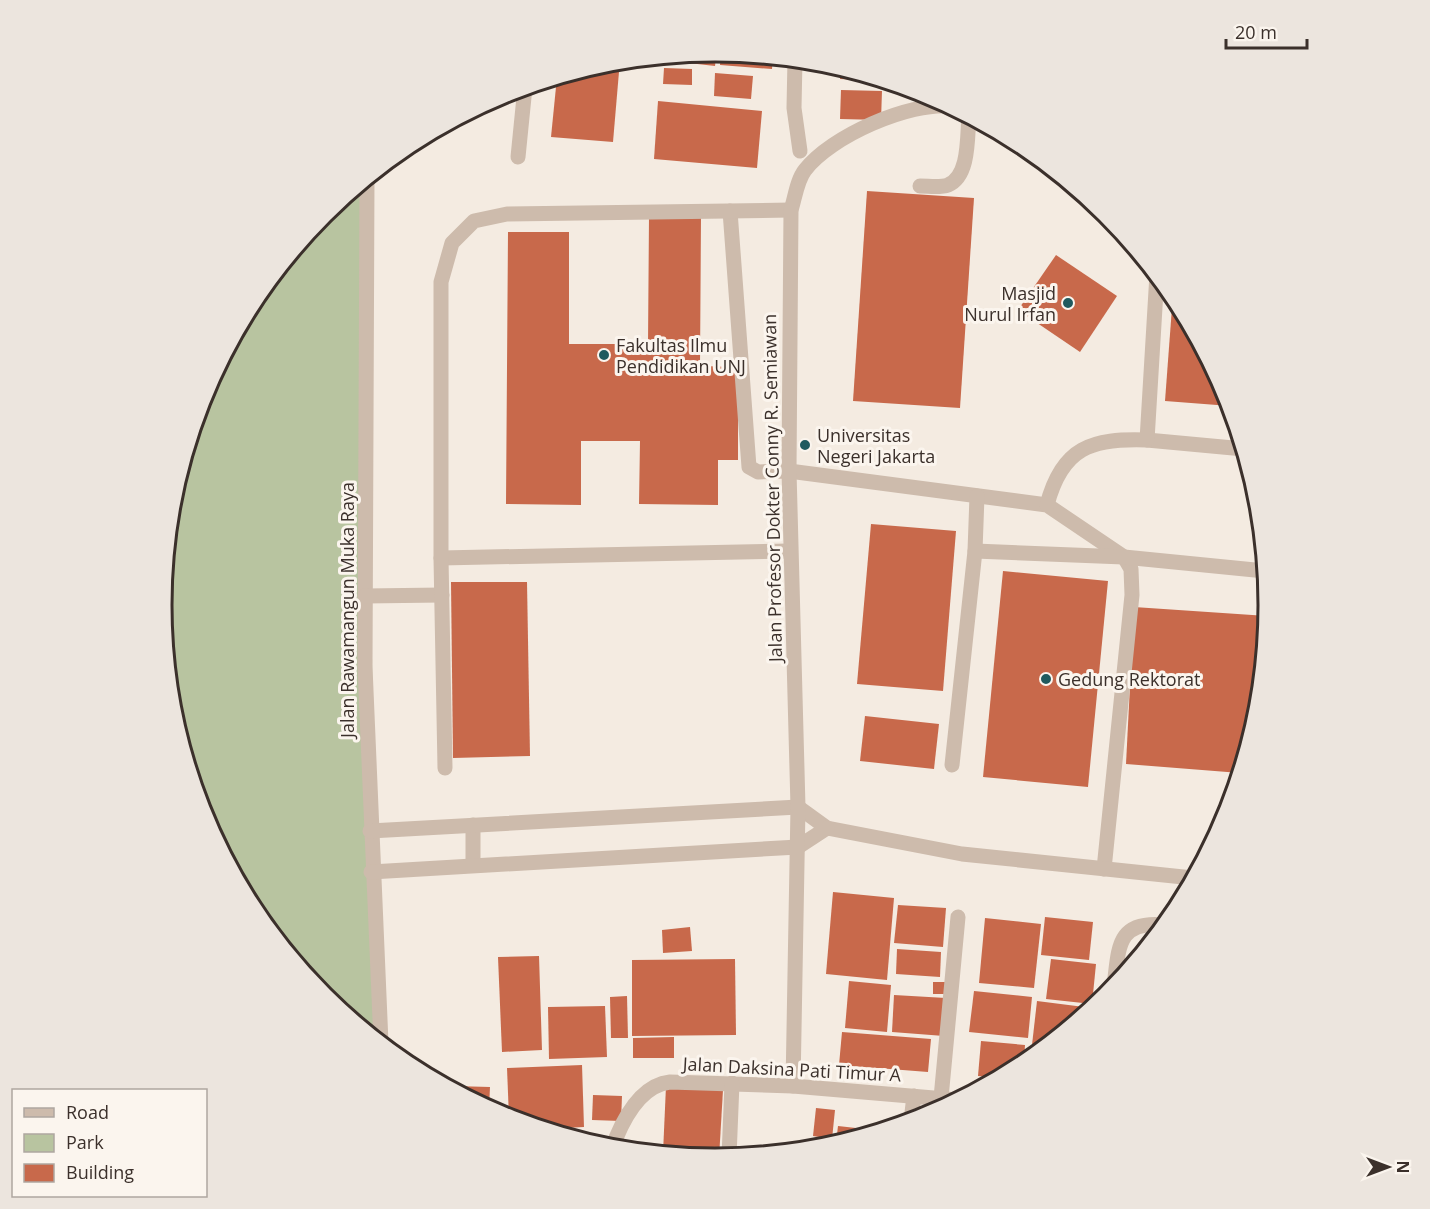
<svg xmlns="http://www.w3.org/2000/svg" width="1430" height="1209" font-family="'Open Sans',sans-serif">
  <rect width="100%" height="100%" fill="#f4ebe1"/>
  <!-- green -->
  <polygon fill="#b8c4a0" points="367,177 376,1039 323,996 255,912 204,816 172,712 162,604 172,496 204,392 255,297 324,213"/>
  <!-- building -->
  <g fill="#c8694b">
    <polygon points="717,51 715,66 662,60 662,56"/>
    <polygon points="721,52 773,57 772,69 720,65"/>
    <polygon points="620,60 613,142 551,137 557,77"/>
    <polygon points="841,67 883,80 883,81 840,79"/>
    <polygon points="664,68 692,69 692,85 663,84"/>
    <polygon points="715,73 753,76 751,99 714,96"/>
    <polygon points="841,90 882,91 881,120 840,119"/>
    <polygon points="658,101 762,111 757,168 654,159"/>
    <polygon points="867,191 974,198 960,408 853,401"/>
    <polygon points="649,216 701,216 700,366 738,367 738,460 718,460 718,505 639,504 640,441 581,441 581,505 506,504 508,232 569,232 569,344 648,344"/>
    <polygon points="1056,255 1117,296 1080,352 1018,310"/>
    <polygon points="1173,294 1226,393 1230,406 1165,401"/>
    <polygon points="871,524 956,531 943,691 857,684"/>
    <polygon points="1003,571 1108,581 1088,787 983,777"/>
    <polygon points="451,582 527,582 530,756 453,758"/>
    <polygon points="1134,607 1267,616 1258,713 1240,773 1126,764"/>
    <polygon points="865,716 939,724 934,769 860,761"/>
    <polygon points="833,892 894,898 887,980 826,974"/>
    <polygon points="898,905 946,908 943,947 894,943"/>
    <polygon points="1045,917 1093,922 1089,960 1041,955"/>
    <polygon points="985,918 1041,924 1034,988 979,983"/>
    <polygon points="690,927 692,951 663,953 662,930"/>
    <polygon points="897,949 941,952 940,977 896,974"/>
    <polygon points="539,956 542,1050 502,1052 498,957"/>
    <polygon points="735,959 736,1035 632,1036 632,960"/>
    <polygon points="1051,959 1096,964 1092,1004 1046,999"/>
    <polygon points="849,981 891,985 887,1032 845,1028"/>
    <polygon points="933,982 948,982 947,994 933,994"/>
    <polygon points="974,991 1032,997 1028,1038 969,1032"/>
    <polygon points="894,995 946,998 944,1036 892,1032"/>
    <polygon points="627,996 628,1038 611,1038 610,997"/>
    <polygon points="1037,1001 1092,1008 1044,1047 1032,1045"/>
    <polygon points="605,1006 607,1057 549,1059 548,1007"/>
    <polygon points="842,1032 931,1039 928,1072 839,1065"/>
    <polygon points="674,1037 674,1058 633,1058 633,1038"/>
    <polygon points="981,1041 1025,1045 1024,1063 998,1078 978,1076"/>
    <polygon points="1029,1050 1039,1051 1028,1060"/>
    <polygon points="582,1065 584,1127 545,1129 509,1118 507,1068"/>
    <polygon points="454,1086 490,1087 489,1108 454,1090"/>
    <polygon points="666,1086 723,1090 719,1158 663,1153"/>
    <polygon points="593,1095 622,1096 621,1121 592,1120"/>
    <polygon points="816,1108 835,1110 832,1139 813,1136"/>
    <polygon points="838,1126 856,1128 855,1138 836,1143"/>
    <polygon points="801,1142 829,1142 829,1145 802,1149"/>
  </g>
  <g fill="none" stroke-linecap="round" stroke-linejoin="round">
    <!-- minor -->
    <g stroke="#cdbbac" stroke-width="15">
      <polyline points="795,59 794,108 800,151"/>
      <polyline points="518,157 525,87"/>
      <polyline points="367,177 365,667 381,1043"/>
      <path d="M920,186C929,186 940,188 948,185C970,176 967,136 969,116"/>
      <polyline points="730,211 749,467 758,472 789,471 1047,505 1124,557 1131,569 1132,595 1104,869"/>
      <polyline points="1147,440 1244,449"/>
      <path d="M1047,505C1062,447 1092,438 1147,440L1157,274"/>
      <polyline points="975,551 1124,557 1265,571"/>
      <polyline points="441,558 790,551"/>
      <polyline points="365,596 442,595"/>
      <polyline points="952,765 975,551 977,496"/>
      <polyline points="445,768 441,558 441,282 452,243 474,221 507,214 791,210"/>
      <polyline points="798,807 827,828 962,854 1193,878"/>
      <polyline points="473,825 473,865"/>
      <polyline points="370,831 798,807"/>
      <polyline points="798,847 827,828"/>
      <polyline points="371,872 798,847"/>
      <path d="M1114,986C1119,948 1116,920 1165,925"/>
      <path d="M793,1086L798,807L789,471L791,210C795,198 797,180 805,170C831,136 909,102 951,106"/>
      <polyline points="941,1098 958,917"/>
      <polyline points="911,1121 914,1096"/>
      <path d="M616,1138C626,1114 643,1085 670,1082L793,1086L957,1100"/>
      <polyline points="729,1157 732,1083"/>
    </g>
  </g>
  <!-- markers -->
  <g fill="#1f5a5e" stroke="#fbf5ee" stroke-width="2">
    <circle cx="1068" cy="303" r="6"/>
    <circle cx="604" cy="355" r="6"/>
    <circle cx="805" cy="445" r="6"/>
    <circle cx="1046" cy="679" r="6"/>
  </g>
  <g text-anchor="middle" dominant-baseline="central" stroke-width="6" stroke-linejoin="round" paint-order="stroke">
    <!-- poi labels -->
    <g font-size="18" fill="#3b302b" stroke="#fbf5ee" text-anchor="start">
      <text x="1056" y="293" text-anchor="end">Masjid<tspan x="1056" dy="21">Nurul Irfan</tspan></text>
      <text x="616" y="345">Fakultas Ilmu<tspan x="616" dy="21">Pendidikan UNJ</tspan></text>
      <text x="817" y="435">Universitas<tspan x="817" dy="21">Negeri Jakarta</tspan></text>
      <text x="1058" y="679">Gedung Rektorat</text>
    </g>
    <!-- street labels -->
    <g font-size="18" fill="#3b302b" stroke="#fbf5ee">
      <text transform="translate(772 488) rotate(-91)">Jalan Profesor Dokter Conny R. Semiawan</text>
      <text transform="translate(347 610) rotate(-90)">Jalan Rawamangun Muka Raya</text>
      <text transform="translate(792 1069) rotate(3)">Jalan Daksina Pati Timur A</text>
    </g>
  </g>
  <!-- crop -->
  <path d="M0 0H1430V1209H0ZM172 605a543 543 0 1 1 1086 0a543 543 0 1 1-1086 0Z" fill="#ece5de" fill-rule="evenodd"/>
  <path fill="none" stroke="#3b302b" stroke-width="3" d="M172 605a543 543 0 1 1 1086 0a543 543 0 1 1-1086 0Z"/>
  <!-- legend -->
  <rect x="12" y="1089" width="195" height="108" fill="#fbf5ee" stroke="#aea6a0" stroke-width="1.5"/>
  <rect x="24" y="1108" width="30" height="9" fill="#cdbbac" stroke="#aea6a0" stroke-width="1.5"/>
  <text x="66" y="1119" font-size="18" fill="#3b302b">Road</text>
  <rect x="24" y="1134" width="30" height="18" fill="#b8c4a0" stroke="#aea6a0" stroke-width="1.5"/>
  <text x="66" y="1149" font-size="18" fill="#3b302b">Park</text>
  <rect x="24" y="1164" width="30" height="18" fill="#c8694b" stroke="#aea6a0" stroke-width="1.5"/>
  <text x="66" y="1179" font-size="18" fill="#3b302b">Building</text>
  <!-- north arrow -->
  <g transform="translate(1388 1167) rotate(90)" stroke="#fbf5ee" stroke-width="4.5" paint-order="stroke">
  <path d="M0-4.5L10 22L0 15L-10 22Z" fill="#3b302b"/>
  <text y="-9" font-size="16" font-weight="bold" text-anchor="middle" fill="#3b302b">N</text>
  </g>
  <!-- scale -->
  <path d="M1226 39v9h81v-9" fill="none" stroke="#3b302b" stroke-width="3"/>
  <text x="1235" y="39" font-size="18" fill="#3b302b" stroke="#fbf5ee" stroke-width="4.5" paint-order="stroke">20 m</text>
</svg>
